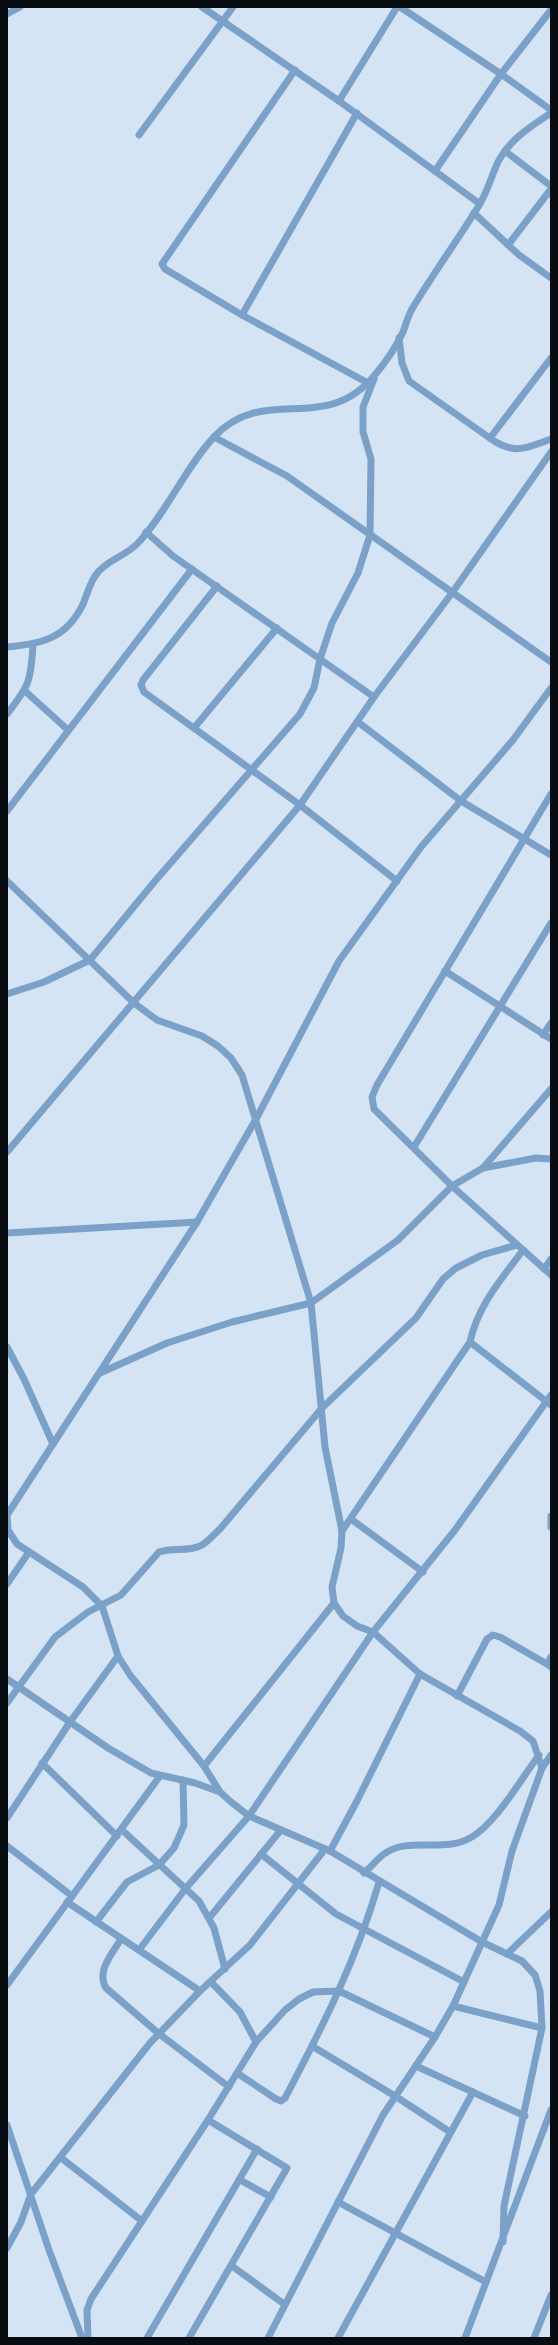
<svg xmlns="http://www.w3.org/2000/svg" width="558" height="2345" font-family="Quicksand,sans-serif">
  <rect width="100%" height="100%" fill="#d5e4f4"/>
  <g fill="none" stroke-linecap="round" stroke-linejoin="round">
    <!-- street -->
    <g stroke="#7ca1c8" stroke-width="7">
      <polyline points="202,7 339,101 480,204"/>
      <polyline points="400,7 501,74 551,110"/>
      <polyline points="7,14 20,7"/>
      <polyline points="295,70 162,264 165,269 242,315 368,383"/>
      <polyline points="339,101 397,7"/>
      <polyline points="139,135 233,7"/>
      <polyline points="505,151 551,186"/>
      <polyline points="435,171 501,74 551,10"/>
      <polyline points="474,213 519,255 551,278"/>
      <polyline points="508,245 551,189"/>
      <polyline points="242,315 357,113"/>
      <path d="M399,338L402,363L409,381L494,441C517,455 528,447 551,439"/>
      <polyline points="214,437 287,476 551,662"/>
      <polyline points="490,438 551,358"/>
      <polyline points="146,532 173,556 374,697"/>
      <polyline points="217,586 143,680 141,685 144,692 300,805 397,881"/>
      <path d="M7,647C42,644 67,638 83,604C88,593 90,580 99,571C110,559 127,555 138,543C167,512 185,468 214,437C264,383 324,436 374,376C385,363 396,347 403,332C406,324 408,316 412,309C433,274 457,241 478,207C487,193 491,177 498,162C510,139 530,127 551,113"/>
      <polyline points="25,691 68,730"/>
      <path d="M7,714C29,686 31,681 33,645"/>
      <polyline points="358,722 461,801 551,855"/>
      <polyline points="194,728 277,628"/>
      <polyline points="551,794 377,1085 372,1097 374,1109 452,1186 551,1275"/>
      <polyline points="7,811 192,569"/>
      <polyline points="7,881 134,1003 157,1020 202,1036 218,1046 231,1058 242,1075 311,1303 325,1447 342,1531 341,1548 332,1587 334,1603 343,1616 357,1626 373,1632 420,1674 520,1731 533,1741 542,1768"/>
      <polyline points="445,971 551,1039"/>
      <polyline points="7,994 44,982 90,960 155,881 300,714 314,688 320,659 332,623 358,573 370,535 371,459 363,432 363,407 374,379"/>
      <polyline points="543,1035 551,1023"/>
      <polyline points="414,1147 551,923"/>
      <polyline points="7,1152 300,805 374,697 452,593 551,452"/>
      <polyline points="483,1168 536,1158 551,1159"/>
      <polyline points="7,1233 197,1222"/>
      <polyline points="544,1269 551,1259"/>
      <polyline points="470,1342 551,1405"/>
      <polyline points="7,1347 24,1379 53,1444"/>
      <polyline points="100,1373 167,1343 232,1322 311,1303 398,1240 452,1186 483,1168 551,1089"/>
      <polyline points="551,1516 551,1527"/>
      <polyline points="351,1519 423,1572"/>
      <path d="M342,1531L470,1342C478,1305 501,1280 523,1250"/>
      <polyline points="7,1584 29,1552"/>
      <polyline points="551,1657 547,1664 551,1667"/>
      <polyline points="7,1679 108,1748 151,1773 195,1783 220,1792"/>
      <polyline points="457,1696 487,1639 493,1635 500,1637 547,1664"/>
      <path d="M7,1703L55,1637L88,1612L121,1595L159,1552C172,1547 187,1552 200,1546C207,1543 214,1534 220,1529L322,1408L416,1318L443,1279L456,1268L482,1255L517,1245"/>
      <polyline points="42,1763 117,1836"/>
      <polyline points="204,1766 334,1603"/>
      <polyline points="7,1818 70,1722 118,1656"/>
      <polyline points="122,1830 199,1901 214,1928 225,1969"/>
      <polyline points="7,1846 72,1896"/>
      <polyline points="330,1851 357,1801 420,1674"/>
      <polyline points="261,1854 336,1914 464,1982"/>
      <path d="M364,1873C371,1867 377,1859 384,1854C408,1836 444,1853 470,1838C495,1825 521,1779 539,1755"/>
      <polyline points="67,1902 200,1991"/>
      <polyline points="210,1917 280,1831"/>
      <polyline points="96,1922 127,1882 159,1865 174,1848 184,1825 183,1780"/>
      <path d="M121,1939C112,1954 96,1971 106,1988L158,2033L229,2087"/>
      <polyline points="139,1950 186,1888 249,1816 373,1632 455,1530 551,1395"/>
      <polyline points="507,1954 551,1912"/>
      <polyline points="211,1982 240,2012 256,2042"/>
      <polyline points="7,1985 160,1776"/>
      <polyline points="453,2006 542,2028"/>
      <polyline points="312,2046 395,2096 450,2132"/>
      <polyline points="416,2066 525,2116"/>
      <path d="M237,2073L276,2099L281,2101L285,2098C322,2028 357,1959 379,1882"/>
      <polyline points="7,2125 49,2250 82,2338"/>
      <polyline points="60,2157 142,2221"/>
      <polyline points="240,2180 271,2197"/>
      <polyline points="338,2202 486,2282"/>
      <polyline points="503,2242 504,2206 542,2028 540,1991 535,1975 522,1961 482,1942 330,1851 249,1816 231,1802 220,1792 204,1766 130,1675 118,1656 102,1606 83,1587 17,1544 8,1530 7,1515 197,1222 256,1119 339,961 421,847 513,740 551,688"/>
      <polyline points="7,2248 21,2222 31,2194 150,2043 200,1991 250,1945 325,1849"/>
      <polyline points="232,2266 284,2304"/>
      <polyline points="88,2338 87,2310 91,2299 208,2120 256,2042 285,2010 299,1999 313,1992 339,1991 435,2037"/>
      <polyline points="147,2338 257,2149"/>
      <polyline points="189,2338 287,2168 208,2120"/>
      <polyline points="268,2338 383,2115 435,2037 453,2006 499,1905 512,1851 542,1768 551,1755"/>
      <polyline points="338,2338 473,2092"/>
      <polyline points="465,2338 551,2110"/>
      <polyline points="534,2338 551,2295"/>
    </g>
  </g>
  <!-- border -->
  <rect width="558" height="2345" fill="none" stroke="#080d12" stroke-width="16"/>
</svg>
